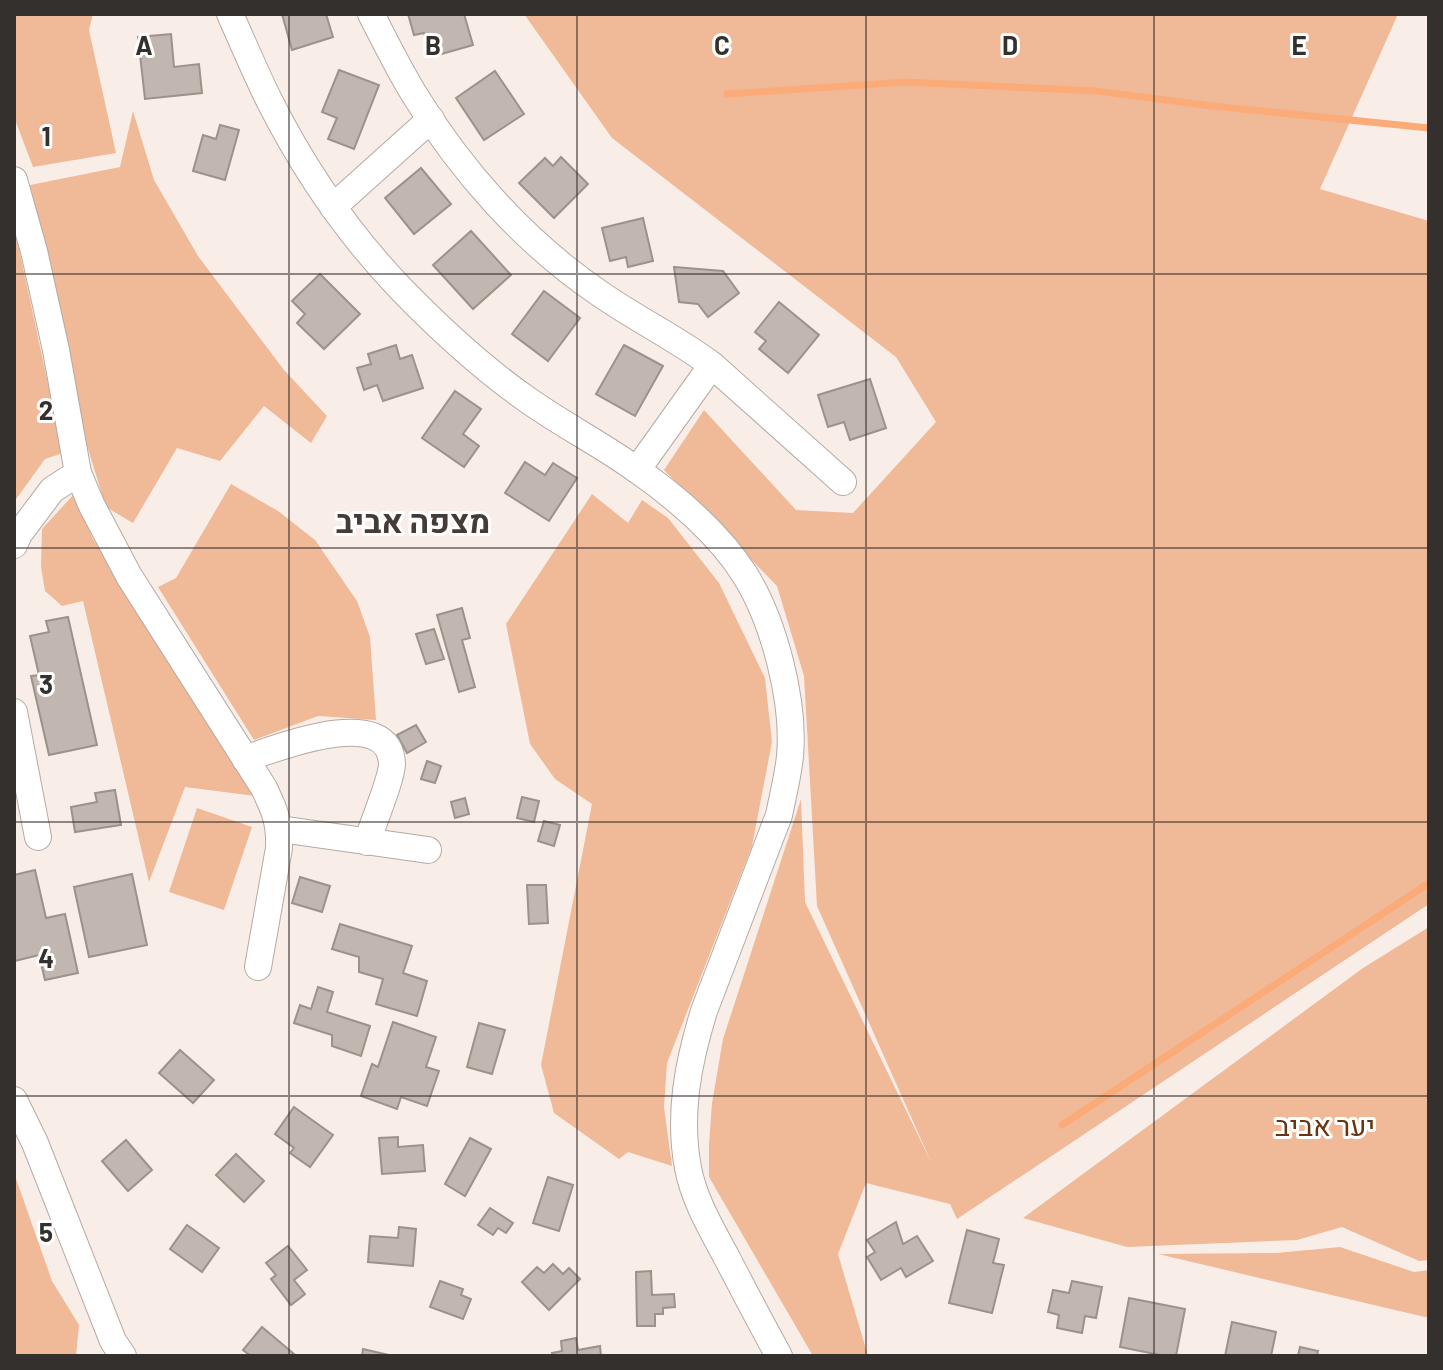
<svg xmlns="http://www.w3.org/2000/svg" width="1443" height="1370" font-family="Barlow,Heebo,sans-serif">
  <rect width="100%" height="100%" fill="#f9eee7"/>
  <!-- green -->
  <g fill="#f0b998">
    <polygon points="14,14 93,14 89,30 116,153 33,167 14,117"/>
    <polygon points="524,14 1398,14 1320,189 1429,221 1429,904 957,1219 950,1204 866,1183 838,1254 868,1356 813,1356 709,1177 709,1144 712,1103 723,1039 801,799 805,902 932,1164 817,906 804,676 777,586 664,470 704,410 796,510 853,513 936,422 896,357 612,138"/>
    <polygon points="133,111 154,180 198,256 284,370 327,416 311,443 264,406 220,461 177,448 133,523 106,507 84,436 30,185 120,167"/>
    <polygon points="14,226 63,453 45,459 14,502"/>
    <polygon points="231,484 278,511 315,540 357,601 370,637 376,720 318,716 254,740 158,587 176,578"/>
    <polygon points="75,493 93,539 255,796 185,787 149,882 83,601 62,606 45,591 41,567 42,529"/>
    <polygon points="592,494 628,523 642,500 668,518 719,583 765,678 772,742 752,846 667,1063 664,1107 672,1166 628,1152 619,1159 554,1113 541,1065 592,804 555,779 530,744 506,624"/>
    <polygon points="197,808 252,827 224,910 169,892"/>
    <polygon points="1429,927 1429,1260 1419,1261 1342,1227 1297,1240 1127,1247 1023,1218 1363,968"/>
    <polygon points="14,1173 52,1281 79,1325 76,1356 14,1356"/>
    <polygon points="1340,1247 1414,1272 1429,1270 1429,1318 1158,1254 1276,1253"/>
  </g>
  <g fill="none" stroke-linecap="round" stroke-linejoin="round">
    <!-- stream -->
    <g stroke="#fbab78" stroke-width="7">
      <polyline points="727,94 905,82 1096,91 1212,106 1429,128"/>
      <polyline points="1062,1125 1429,883"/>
    </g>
  </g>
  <!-- building -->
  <g fill="#c1b6b0" stroke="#9c928b" stroke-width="2">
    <polygon points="282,14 326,14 333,37 292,50"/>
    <polygon points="408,14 464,14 473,45 431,57 424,33 414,35"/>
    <polygon points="171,34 174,67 199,64 202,93 145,99 138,37"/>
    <polygon points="339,70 379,85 354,149 328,139 337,118 322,112"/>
    <polygon points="495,71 524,114 484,140 456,98"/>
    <polygon points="220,125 239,130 225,180 193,171 203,135 216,139"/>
    <polygon points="561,157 588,184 554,218 519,183 545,158 553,166"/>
    <polygon points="421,168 451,204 414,234 385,198"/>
    <polygon points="643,218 653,261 628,267 626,257 610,261 602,228"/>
    <polygon points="471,231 511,275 473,309 433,265"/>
    <polygon points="674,267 723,271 739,293 708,317 698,304 679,302"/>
    <polygon points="320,274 360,314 324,349 297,323 305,314 292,301"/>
    <polygon points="544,291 580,318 548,361 512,334"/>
    <polygon points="779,302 819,335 788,373 759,349 766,341 755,332"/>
    <polygon points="396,345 400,359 412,355 423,388 383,401 377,385 364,390 357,368 371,364 368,354"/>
    <polygon points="624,345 663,366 635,416 596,394"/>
    <polygon points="870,379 886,428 850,440 844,422 828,427 818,395"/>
    <polygon points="455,391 481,409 463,434 479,446 464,467 422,438"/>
    <polygon points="525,462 545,475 553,463 577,478 549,521 505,493"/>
    <polygon points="462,608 470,638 462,640 475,687 459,692 437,615"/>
    <polygon points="68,617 97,745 49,755 31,676 39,675 30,636 49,632 46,621"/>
    <polygon points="434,629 444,659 426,664 416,634"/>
    <polygon points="416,725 426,742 407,753 397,735"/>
    <polygon points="427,761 441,766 435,783 421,779"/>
    <polygon points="115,790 121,825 75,832 71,807 97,802 95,793"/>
    <polygon points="522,797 539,801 534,822 517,818"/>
    <polygon points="465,798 469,814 455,818 451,802"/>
    <polygon points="544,821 560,825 554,846 538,841"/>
    <polygon points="35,870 46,918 65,914 78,973 45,980 39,955 15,961 14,875"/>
    <polygon points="132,874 147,945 89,957 74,887"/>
    <polygon points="300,877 330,886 322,912 292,903"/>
    <polygon points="527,885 546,885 548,923 529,924"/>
    <polygon points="340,924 412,946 403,973 427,981 417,1016 376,1004 383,979 359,972 359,957 332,949"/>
    <polygon points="318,987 333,992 327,1012 370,1026 361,1056 332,1046 332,1035 294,1023 300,1005 311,1009"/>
    <polygon points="393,1022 436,1037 426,1067 439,1071 427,1106 401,1097 397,1109 361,1096 372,1064 378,1067"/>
    <polygon points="479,1023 505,1030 492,1074 467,1067"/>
    <polygon points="180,1050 214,1080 193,1103 159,1073"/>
    <polygon points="294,1107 333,1135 310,1167 290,1153 294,1148 275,1134"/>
    <polygon points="398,1137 398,1147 423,1145 425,1171 382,1174 379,1138"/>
    <polygon points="470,1138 491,1149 465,1196 445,1184"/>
    <polygon points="126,1140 152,1170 128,1191 102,1161"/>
    <polygon points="236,1154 264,1181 244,1202 216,1175"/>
    <polygon points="548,1177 573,1185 559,1231 533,1223"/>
    <polygon points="490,1208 513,1223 506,1233 498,1228 493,1235 478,1225"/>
    <polygon points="896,1222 903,1244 917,1236 933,1261 906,1277 901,1268 881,1280 867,1257 875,1252 867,1240"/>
    <polygon points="187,1225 219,1248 202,1272 170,1249"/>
    <polygon points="399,1227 416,1229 413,1266 368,1262 370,1236 398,1238"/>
    <polygon points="967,1230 999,1239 993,1263 1004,1265 992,1313 949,1303"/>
    <polygon points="288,1246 307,1270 294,1280 305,1294 291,1305 271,1279 276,1275 266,1263"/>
    <polygon points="553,1264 563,1274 569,1268 580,1279 549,1310 522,1282 537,1267 544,1273"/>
    <polygon points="651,1271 652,1295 674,1294 675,1307 663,1308 663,1314 655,1314 655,1326 637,1326 636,1272"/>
    <polygon points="440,1281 463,1289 461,1295 471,1299 463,1319 430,1307"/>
    <polygon points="1072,1281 1102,1287 1096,1318 1085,1316 1082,1333 1057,1328 1059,1315 1048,1312 1053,1290 1069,1293"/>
    <polygon points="1129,1298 1185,1309 1176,1356 1165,1356 1120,1347"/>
    <polygon points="1232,1322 1276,1332 1271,1356 1225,1356"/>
    <polygon points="262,1327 294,1354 293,1356 251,1356 243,1350"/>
    <polygon points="576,1338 578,1350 600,1346 601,1356 553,1356 552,1353 562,1351 561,1341"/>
    <polygon points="1300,1347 1318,1351 1317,1356 1298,1356"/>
    <polygon points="363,1349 393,1356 362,1356"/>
  </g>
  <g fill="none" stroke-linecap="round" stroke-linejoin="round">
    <defs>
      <g id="minor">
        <path d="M230,14C243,43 256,74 270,102C305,171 349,235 402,290C440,329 481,367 525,398C561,424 601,444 637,470C676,497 720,535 745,575C774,621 795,702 790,756C788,776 783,795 779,815L704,1011C688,1063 678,1114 688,1168C694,1200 712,1230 727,1258C744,1291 761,1323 779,1356"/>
        <path d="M371,14C385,41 398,68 414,94C461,171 524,242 599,293C636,319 676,338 712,365L843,482"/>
        <path d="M14,180L34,251L56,350L78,473L92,506L129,576L264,788C275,811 280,823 279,848L258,967"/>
        <polyline points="333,207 431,119"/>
        <polyline points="637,470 712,365"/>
        <polyline points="14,545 19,534 52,490 78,473"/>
        <polyline points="14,712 38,837"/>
        <path d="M245,759C276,748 390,703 392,764C392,778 372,826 367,842"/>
        <polyline points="280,829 428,850"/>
        <polyline points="14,1100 35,1143 113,1341 123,1356"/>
      </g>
    </defs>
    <!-- minor casing -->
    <use href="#minor" stroke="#b5aaa4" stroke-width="28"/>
    <!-- minor -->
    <use href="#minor" stroke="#fff" stroke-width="26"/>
  </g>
  <!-- grid -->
  <path fill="none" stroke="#34302d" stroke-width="2" stroke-opacity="0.55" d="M289,14V1356M577,14V1356M866,14V1356M1154,14V1356M14,274H1429M14,548H1429M14,822H1429M14,1096H1429"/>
  <g text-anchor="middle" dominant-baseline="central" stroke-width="6" stroke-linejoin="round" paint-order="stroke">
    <!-- park labels -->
    <g font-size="28" fill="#683510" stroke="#fff">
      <text x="1325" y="1125">יער אביב</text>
    </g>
    <!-- quarter labels -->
    <g font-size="32" font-weight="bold" fill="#453c37" stroke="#fff">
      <text x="413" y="520">מצפה אביב</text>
    </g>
  </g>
  <g font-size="26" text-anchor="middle" font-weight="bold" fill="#34302d" stroke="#fff" stroke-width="6" stroke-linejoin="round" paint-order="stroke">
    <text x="144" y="55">A</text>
    <text x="433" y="55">B</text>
    <text x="722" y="55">C</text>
    <text x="1010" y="55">D</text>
    <text x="1299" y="55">E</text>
    <text x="46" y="146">1</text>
    <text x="46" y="420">2</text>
    <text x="46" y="694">3</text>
    <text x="46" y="968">4</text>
    <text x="46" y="1242">5</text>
  </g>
  <!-- border -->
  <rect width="1443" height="1370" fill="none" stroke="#34302d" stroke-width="32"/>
</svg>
